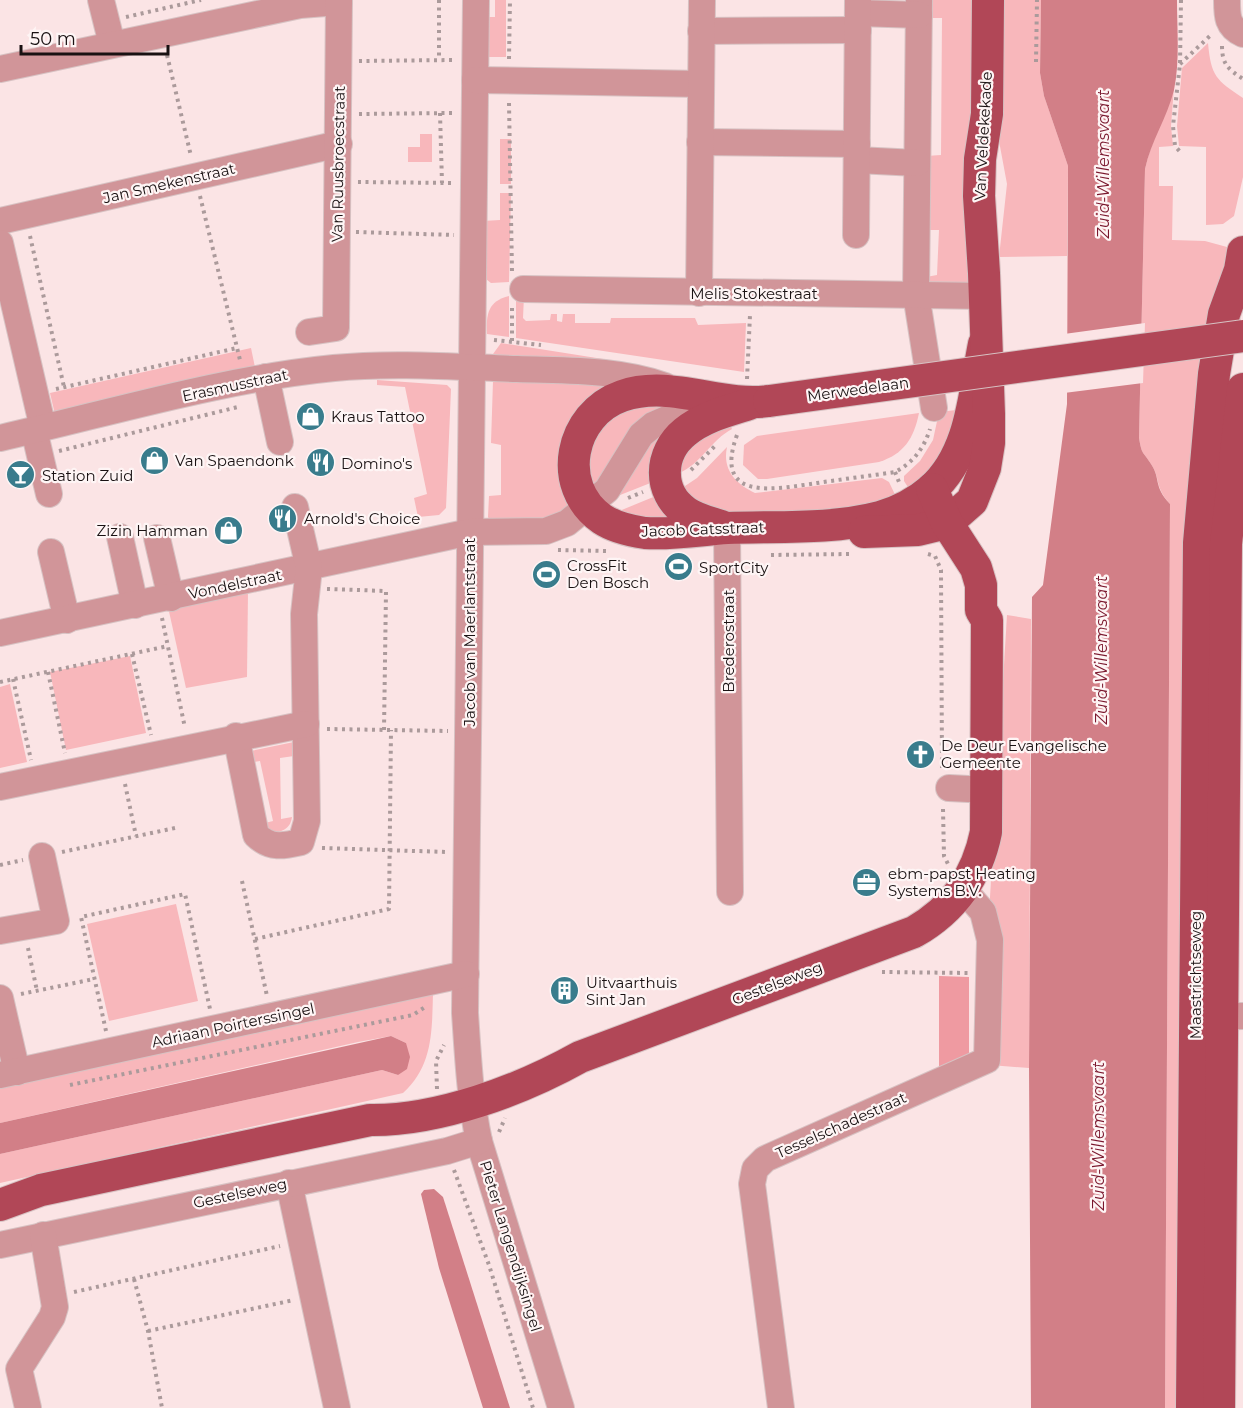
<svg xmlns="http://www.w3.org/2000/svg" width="1243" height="1408" font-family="Montserrat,sans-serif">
  <rect width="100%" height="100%" fill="#fbe4e5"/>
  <!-- green -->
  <g fill="#f8b7bb">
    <polygon points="495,0 506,0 506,57 485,57 485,17 495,17"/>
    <polygon points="927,0 976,0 973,281 964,287 930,286 926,277 937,275 939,230 926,230 926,156 941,155 942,18 927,18"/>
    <polygon points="1001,0 1041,0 1040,73 1044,96 1068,166 1067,256 999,257 1007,184 999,141"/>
    <path d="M1208,43C1211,76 1216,80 1243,98V177L1234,216L1223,224L1206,225V147L1179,146L1177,126L1182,68Z"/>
    <path d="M1174,87L1171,126L1173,146L1159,147V186H1173L1172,240L1205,241L1227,247L1206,374L1189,535L1182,656L1178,1408H1165L1170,504C1154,486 1161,479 1151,464C1143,451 1142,456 1139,438L1145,169C1151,140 1166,116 1174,87Z"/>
    <polygon points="420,134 432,134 432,162 408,162 408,147 420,147"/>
    <rect x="500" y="139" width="11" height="45"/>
    <polygon points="500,193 511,193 509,282 491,283 482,276 483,221 500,220"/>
    <path d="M509,296V337L487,334C486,314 488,301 509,296Z"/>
    <polygon points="516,296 524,296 523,318 526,321 550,320 551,314 557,314 557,321 562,322 563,314 575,314 575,323 610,323 611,318 695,318 698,325 746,323 744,372 516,338"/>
    <path d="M501,343L603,359C566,361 528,364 493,354Z"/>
    <polygon points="251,348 257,377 57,423 50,393"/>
    <polygon points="500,376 620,381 605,394 578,504 561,519 489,519 488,517 489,496 501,495 501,445 491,443 493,381"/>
    <polygon points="377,380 447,385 451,389 446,508 439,515 418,517 414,498 427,494 405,387 377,385"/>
    <polygon points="684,400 590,494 585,440 605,412"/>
    <polygon points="965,409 960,435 913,495 904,481 904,476 920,461 933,440 939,412"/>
    <path d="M919,413C914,438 904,454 879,462L767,479H758L743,465L744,445L757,436Z"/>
    <path d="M730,425L732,429C711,440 701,464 679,473C686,438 701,438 730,425Z"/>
    <polygon points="662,428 658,480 610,499"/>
    <path d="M727,447C722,470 736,484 755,493L882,478L889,482L899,503L877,511L720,513L699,507L682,488L697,478Z"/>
    <polygon points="663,493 683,527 612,514"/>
    <polygon points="248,591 247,677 186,688 168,607"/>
    <polygon points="1007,615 1031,619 1029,1068 990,1065 990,897"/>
    <polygon points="130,656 146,733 66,750 50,672"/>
    <polygon points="10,684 27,762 0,768 0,687"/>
    <path d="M294,742V756L280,758L281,819L292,817C290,830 282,831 271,834L261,824L273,821L260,761L248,763L246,752Z"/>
    <polygon points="176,904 198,1001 109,1021 87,924"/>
    <path d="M433,992C432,1031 433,1066 403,1093L0,1183V1154L382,1070L398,1075L406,1043L391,1036L358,1042L0,1123V1082Z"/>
  </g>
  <!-- forest -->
  <polygon fill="#ef9aa1" points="939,976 969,977 969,1058 939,1069"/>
  <!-- water -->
  <g fill="#d27f87">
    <path d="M1041,0H1177C1177,29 1180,61 1174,90C1167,118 1151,141 1145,169L1139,438C1142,456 1143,451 1151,464C1161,479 1153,486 1170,504L1165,1408H1031L1029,1068L1032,597L1043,585L1067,404L1068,166L1044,96L1040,73Z"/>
    <polygon points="391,1036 406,1043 410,1057 407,1069 398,1075 382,1070 0,1154 0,1123"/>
    <polygon points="434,1189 443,1197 510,1408 483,1408 439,1268 421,1194 424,1190"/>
  </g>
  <!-- pier -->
  <polygon fill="#fbe4e5" points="1145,323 1143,383 1064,393 1064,334"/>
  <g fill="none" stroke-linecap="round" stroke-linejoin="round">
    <defs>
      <g id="minor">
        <polyline points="101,0 112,44"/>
        <path d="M476,0L465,1013C468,1057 470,1099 479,1141L561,1408"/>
        <polyline points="919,0 916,294 934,408"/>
        <path d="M1227,0C1227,16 1227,27 1243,34"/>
        <polyline points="858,13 919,15"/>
        <polyline points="701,31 858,30"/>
        <polyline points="0,69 300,5 339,2"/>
        <polyline points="475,80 701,84"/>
        <polyline points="700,142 857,144"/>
        <polyline points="857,160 917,163"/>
        <polyline points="0,221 339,144"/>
        <polyline points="856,235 858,0"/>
        <polyline points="0,243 43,428"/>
        <polyline points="523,289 985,296"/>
        <polyline points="699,293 702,0"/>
        <polyline points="309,332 336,328 339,0"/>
        <polyline points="266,377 280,442"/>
        <polyline points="34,430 49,494"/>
        <path d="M0,438C110,413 222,379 334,368C392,362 459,367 517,369C567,371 617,369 665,386"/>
        <polyline points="727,528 730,892"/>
        <polyline points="120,537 135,605"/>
        <polyline points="157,538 171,598"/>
        <polyline points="51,552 67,620"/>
        <polyline points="0,633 470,532 546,531 567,523 607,490 641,435 653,425 676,415 719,412"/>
        <path d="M236,736L256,835C270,849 284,846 301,842L307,821L304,614L309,568L295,507"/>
        <polyline points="0,787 306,724"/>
        <polyline points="949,788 988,790"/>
        <polyline points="0,931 56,921 42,856"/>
        <polyline points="0,998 17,1072"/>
        <polyline points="1204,1017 1243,1016"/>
        <polyline points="0,1075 466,974"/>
        <polyline points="289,1183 337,1408"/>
        <polyline points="0,1245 447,1151 479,1141"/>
        <polyline points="28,1408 19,1369 52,1317 55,1307 43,1235"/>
        <polyline points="781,1408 752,1184 755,1169 765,1159 987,1060 990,940 983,912 963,889"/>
      </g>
      <g id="major">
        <path d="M769,401C720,408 671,379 622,396C570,414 555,486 602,519C614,527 631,531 645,533C672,535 700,530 727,528C777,526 830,530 880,517C898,512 917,502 931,490C972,454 974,393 984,344"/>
        <path d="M721,526C709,522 696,519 686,512C657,492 659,453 685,432C703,417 727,411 749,404"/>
        <polyline points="864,532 918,530 947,523 972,501 985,468 989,443 989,414 984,273 979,196 980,159 987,114 988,0"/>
        <path d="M0,1205L41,1190L370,1120C438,1121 521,1090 580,1057L914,932C954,909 977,877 986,832L987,620L981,610V585L976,568L947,523L932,489"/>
        <polyline points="1192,1408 1199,543 1214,374 1224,314 1240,270 1243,252"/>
        <polyline points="1219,1408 1226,544 1243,389"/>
      </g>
    </defs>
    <!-- minor casing -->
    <use href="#minor" stroke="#d7c2c3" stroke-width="28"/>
    <!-- major casing -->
    <use href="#major" stroke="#d7c2c3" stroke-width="34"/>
    <!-- path -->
    <g stroke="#ab9a9b" stroke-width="4" stroke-dasharray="3 4.5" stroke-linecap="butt">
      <polyline points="439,0 439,60"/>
      <polyline points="1181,0 1180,64 1173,126 1175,146 1182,154"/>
      <polyline points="126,17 201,0"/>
      <path d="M1222,46C1222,64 1228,69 1243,79"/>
      <polyline points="167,55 191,156"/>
      <polyline points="509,59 510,0"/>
      <polyline points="359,61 454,60"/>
      <polyline points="1036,62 1037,0"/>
      <polyline points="1180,64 1212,34"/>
      <polyline points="509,103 512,272"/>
      <polyline points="440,113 442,183"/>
      <polyline points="359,114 453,113"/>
      <polyline points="358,182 452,183"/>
      <polyline points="200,196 240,360"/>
      <polyline points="356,232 454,235"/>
      <polyline points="30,236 64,387"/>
      <polyline points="494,340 541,345"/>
      <polyline points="512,341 512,307"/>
      <polyline points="747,379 750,315"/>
      <polyline points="56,389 237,348"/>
      <path d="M737,435C712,503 776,489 817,483C843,479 869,476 895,472C913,463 924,448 930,429"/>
      <polyline points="59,451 238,407"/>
      <polyline points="691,470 717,444"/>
      <polyline points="895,472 899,482"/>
      <polyline points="628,498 643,492"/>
      <polyline points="558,550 608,551"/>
      <polyline points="928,554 935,556 941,570 942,768"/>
      <polyline points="771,555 851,554"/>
      <polyline points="327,589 386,591 384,730"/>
      <polyline points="162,618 185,728"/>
      <polyline points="132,654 151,735"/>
      <polyline points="48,672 65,753"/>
      <polyline points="13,679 31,760"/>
      <polyline points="0,682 168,646"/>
      <polyline points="327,729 448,731"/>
      <polyline points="125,784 136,836"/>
      <polyline points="943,809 944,856 949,866"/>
      <polyline points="322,848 447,852"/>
      <polyline points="62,852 175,828"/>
      <polyline points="0,865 23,860"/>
      <polyline points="242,881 267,996"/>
      <polyline points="255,939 389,909 391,730"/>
      <polyline points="28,948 37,991"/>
      <polyline points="882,972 968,973"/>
      <polyline points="21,994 94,979"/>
      <polyline points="106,1031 81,917 185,894 210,1009"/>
      <polyline points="70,1085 413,1015 425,1007"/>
      <polyline points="437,1089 436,1061 444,1045"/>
      <polyline points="499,1132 505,1118"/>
      <polyline points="454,1170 489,1265 533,1408"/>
      <polyline points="134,1279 148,1331 162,1408"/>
      <polyline points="74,1292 280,1246"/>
      <polyline points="148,1331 294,1300"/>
    </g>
    <!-- minor -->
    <use href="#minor" stroke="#d19599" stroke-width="26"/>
    <!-- major -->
    <use href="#major" stroke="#b14757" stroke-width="32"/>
    <defs>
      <polyline id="major-bridge" points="769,401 1243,336"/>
    </defs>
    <!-- major-bridge casing -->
    <use href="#major-bridge" stroke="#d7c2c3" stroke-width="34" stroke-linecap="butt"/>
    <!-- major-bridge -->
    <use href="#major-bridge" stroke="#b14757" stroke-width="32"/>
  </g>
  <!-- icons -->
  <defs>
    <symbol id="shop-disc" viewBox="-11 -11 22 22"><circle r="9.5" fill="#397c8c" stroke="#fef5f5"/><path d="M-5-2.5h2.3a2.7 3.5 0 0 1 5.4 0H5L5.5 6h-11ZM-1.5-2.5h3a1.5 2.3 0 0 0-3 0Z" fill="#fff"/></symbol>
    <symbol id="restaurant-disc" viewBox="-11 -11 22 22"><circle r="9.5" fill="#397c8c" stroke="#fef5f5"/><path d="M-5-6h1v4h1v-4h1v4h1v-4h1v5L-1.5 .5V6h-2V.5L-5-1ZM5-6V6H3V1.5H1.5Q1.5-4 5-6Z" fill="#fff"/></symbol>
    <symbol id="bar-disc" viewBox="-11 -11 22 22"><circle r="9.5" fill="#397c8c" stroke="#fef5f5"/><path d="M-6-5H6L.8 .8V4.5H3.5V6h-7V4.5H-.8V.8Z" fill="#fff"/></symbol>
    <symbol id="stadium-disc" viewBox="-11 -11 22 22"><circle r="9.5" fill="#397c8c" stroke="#fef5f5"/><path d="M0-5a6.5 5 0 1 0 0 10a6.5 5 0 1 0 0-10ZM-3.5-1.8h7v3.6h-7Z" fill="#fff"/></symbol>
    <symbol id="church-disc" viewBox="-11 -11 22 22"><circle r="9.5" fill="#397c8c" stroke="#fef5f5"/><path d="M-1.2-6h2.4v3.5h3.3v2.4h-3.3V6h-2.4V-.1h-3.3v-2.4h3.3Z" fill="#fff"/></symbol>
    <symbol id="office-disc" viewBox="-11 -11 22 22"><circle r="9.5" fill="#397c8c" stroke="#fef5f5"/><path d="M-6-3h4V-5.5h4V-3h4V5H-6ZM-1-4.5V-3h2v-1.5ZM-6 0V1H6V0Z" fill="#fff"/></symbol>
    <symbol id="building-disc" viewBox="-11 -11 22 22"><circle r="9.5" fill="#397c8c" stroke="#fef5f5"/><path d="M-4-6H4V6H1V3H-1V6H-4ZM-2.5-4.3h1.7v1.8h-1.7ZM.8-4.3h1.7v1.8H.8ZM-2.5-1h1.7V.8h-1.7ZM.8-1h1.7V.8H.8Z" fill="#fff"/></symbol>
  </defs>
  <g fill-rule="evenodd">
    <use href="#shop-disc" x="294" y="400" width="33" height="33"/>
    <use href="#shop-disc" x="138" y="444" width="33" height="33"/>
    <use href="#restaurant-disc" x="304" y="446" width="33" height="33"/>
    <use href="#bar-disc" x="4" y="458" width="33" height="33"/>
    <use href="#restaurant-disc" x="266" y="502" width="33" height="33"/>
    <use href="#shop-disc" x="212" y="514" width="33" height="33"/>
    <use href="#stadium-disc" x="662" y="550" width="33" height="33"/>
    <use href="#stadium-disc" x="530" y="558" width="33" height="33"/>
    <use href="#church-disc" x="904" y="738" width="33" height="33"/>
    <use href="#office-disc" x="850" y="866" width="33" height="33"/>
    <use href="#building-disc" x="548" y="974" width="33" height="33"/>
  </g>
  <g text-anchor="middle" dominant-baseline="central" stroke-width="4.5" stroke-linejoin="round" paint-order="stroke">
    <!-- street labels -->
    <g font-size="15" fill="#191112" stroke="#fef5f5">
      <text transform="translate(983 136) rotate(-87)">Van Veldekekade</text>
      <text transform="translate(338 164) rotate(-89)">Van Ruusbroecstraat</text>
      <text transform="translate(169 183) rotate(-13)">Jan Smekenstraat</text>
      <text x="754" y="293">Melis Stokestraat</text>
      <text transform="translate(235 385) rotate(-12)">Erasmusstraat</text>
      <text transform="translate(858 389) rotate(-8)">Merwedelaan</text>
      <text transform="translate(703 529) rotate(-2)">Jacob Catsstraat</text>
      <text transform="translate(235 584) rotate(-12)">Vondelstraat</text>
      <text transform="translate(469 632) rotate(-90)">Jacob van Maerlantstraat</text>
      <text transform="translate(728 641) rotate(-90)">Brederostraat</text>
      <text transform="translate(1195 975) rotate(-90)">Maastrichtseweg</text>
      <text transform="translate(777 983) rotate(-21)">Gestelseweg</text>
      <text transform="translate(233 1025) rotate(-12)">Adriaan Poirterssingel</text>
      <text transform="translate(841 1125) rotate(-24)">Tesselschadestraat</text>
      <text transform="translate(240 1193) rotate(-12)">Gestelseweg</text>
      <text transform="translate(511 1246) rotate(73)">Pieter Langendijksingel</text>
    </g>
    <!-- poi labels -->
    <g font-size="15" fill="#191112" stroke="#fef5f5" text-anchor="start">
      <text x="331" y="416">Kraus Tattoo</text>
      <text x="175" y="460">Van Spaendonk</text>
      <text x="341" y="463">Domino's</text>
      <text x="42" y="475">Station Zuid</text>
      <text x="304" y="518">Arnold's Choice</text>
      <text x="208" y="530" text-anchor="end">Zizin Hamman</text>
      <text x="567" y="565">CrossFit<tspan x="567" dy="17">Den Bosch</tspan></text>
      <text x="699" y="567">SportCity</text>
      <text x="941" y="745">De Deur Evangelische<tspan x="941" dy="17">Gemeente</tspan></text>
      <text x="888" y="873">ebm-papst Heating<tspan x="888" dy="17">Systems B.V.</tspan></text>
      <text x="586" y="982">Uitvaarthuis<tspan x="586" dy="17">Sint Jan</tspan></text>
    </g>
    <!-- water labels -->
    <g font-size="16" font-style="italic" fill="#7a172d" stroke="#fef5f5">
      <text transform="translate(1103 164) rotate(-90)">Zuid-Willemsvaart</text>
      <text transform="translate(1101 650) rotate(-90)">Zuid-Willemsvaart</text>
      <text transform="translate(1098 1136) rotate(-90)">Zuid-Willemsvaart</text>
    </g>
  </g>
  <!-- scale -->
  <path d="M21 45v9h147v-9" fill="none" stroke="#191112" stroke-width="3"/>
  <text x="30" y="45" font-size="18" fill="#191112" stroke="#fef5f5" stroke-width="4.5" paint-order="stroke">50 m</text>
</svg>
